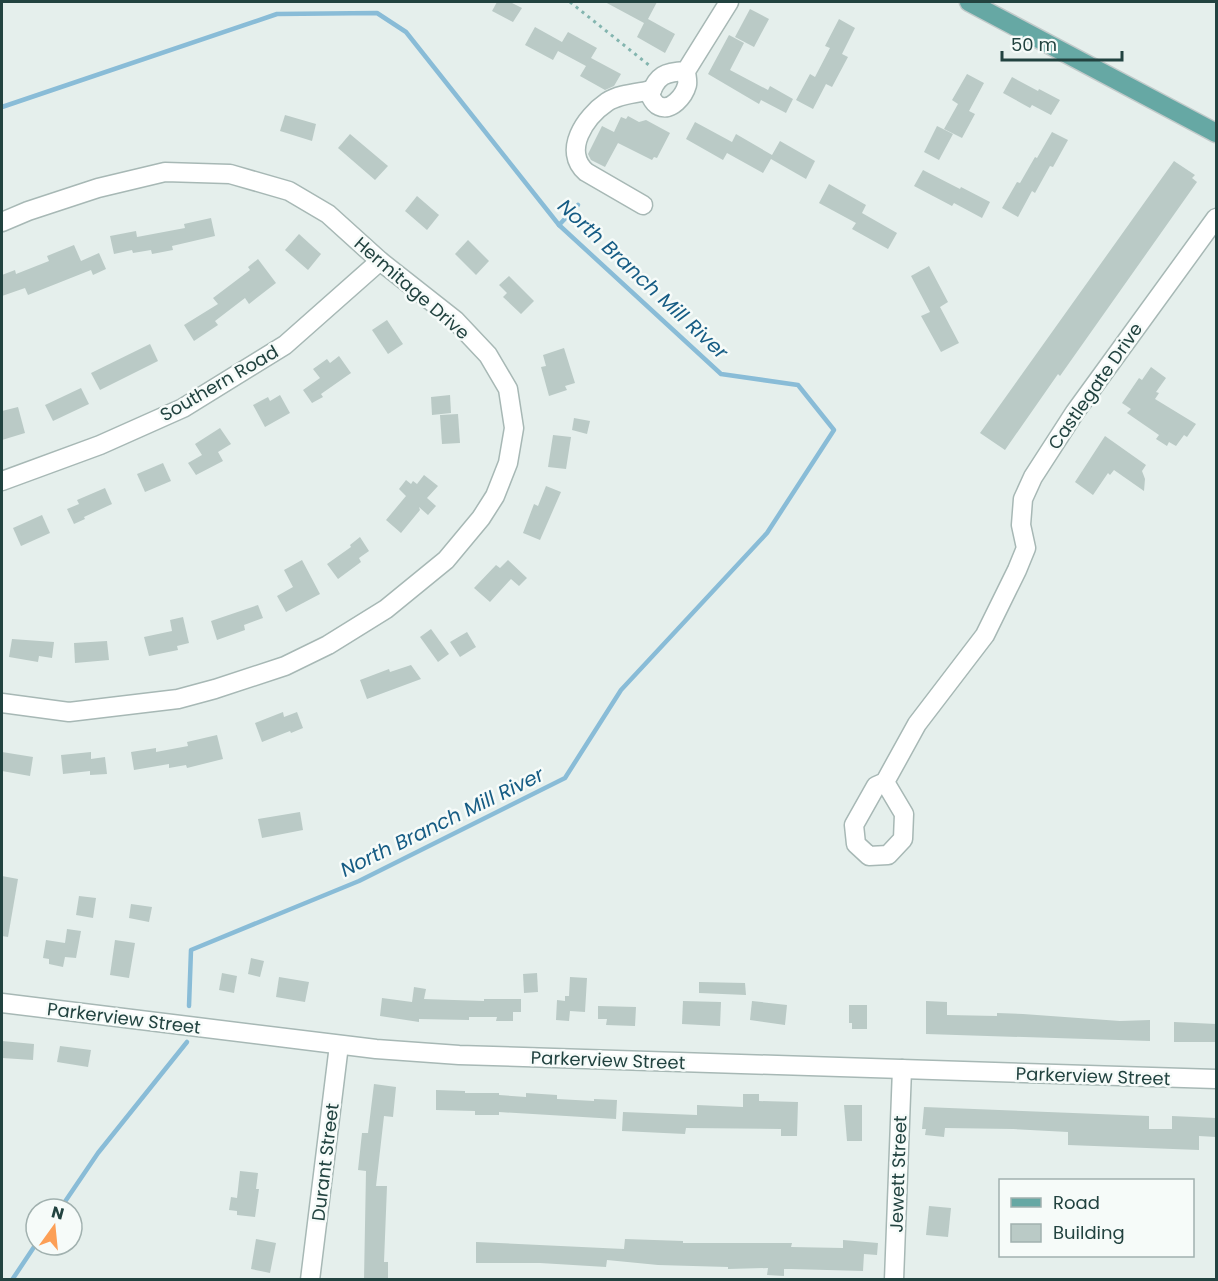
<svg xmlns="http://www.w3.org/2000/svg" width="1218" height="1281" font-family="Poppins,sans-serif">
  <rect width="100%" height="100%" fill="#e5efec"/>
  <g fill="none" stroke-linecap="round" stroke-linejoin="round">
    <!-- stream -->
    <g stroke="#89bcd7" stroke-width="4.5">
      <polyline points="2,107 277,14 377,13 406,32 559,225 721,374 798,385 834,430 767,533 621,690 565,778 359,881 191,950 189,1006"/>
      <polyline points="559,225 578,205"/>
      <polyline points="60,1209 98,1153 187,1042"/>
      <polyline points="12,1280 36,1244"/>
    </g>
  </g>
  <!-- building -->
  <g fill="#bacac6">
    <polygon points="497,2 510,2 522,8 513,22 492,11"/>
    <polygon points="605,2 657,2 648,19 675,34 665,53 637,37 644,23"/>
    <polygon points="750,9 769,19 754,47 735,37"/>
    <polygon points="839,19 855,28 842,54 848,57 832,87 826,84 813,109 796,100 810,74 815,77 830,48 825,46"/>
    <polygon points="535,27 562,42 568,32 597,48 591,58 621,74 614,86 605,90 580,76 586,66 558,51 553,60 525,45"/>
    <polygon points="729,35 744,43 730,70 768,90 770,86 793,99 786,113 761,100 759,104 708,74"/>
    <polygon points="967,74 984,83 969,111 975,114 962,138 944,129 958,104 952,100"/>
    <polygon points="1012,77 1038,91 1039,89 1060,100 1051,115 1032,105 1030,108 1003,93"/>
    <polygon points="285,115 316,124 312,141 280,131"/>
    <polygon points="628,116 639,122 646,120 670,133 657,158 654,157 652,160 618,143 605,167 591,160 588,154 602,126 614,132 621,117 626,119"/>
    <polygon points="695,122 732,142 736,134 772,155 780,141 815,161 806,179 771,159 763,173 727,153 723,160 686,139"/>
    <polygon points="937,126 953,134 939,160 924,152"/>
    <polygon points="1052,132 1068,140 1053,167 1050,166 1035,193 1032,191 1018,217 1002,208 1017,182 1020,183 1035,157 1037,158"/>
    <polygon points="350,134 388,166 375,180 338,148"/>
    <polygon points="1174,161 1195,175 1192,178 1197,182 1060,376 1058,374 1005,450 980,433"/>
    <polygon points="923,170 960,189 961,187 990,202 982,218 954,203 952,206 914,186"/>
    <polygon points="829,184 866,205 862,213 897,233 888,249 852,229 856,223 819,203"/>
    <polygon points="417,196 439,215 427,230 405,211"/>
    <polygon points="211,218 215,236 172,246 173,250 152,254 151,250 133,253 132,250 114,254 110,236 136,231 137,237 185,228 184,224"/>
    <polygon points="299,234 321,254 308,270 285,250"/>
    <polygon points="468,240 489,261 476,275 455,254"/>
    <polygon points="74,245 81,261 99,253 106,269 93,275 91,270 28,295 25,288 2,296 2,275 15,270 16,274 49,261 47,256"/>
    <polygon points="258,259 276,283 249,304 245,298 215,321 218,325 194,341 184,325 218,304 213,298 250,270 248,267"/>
    <polygon points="929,266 948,302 940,307 959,343 941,352 921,316 930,312 911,276"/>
    <polygon points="509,276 534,301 521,314 503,297 507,293 499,285"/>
    <polygon points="387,320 403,344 388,354 372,330"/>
    <polygon points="150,344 158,361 100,390 91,373"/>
    <polygon points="564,348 575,383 565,386 567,390 549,396 541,367 546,366 543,355"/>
    <polygon points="339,356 351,373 321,394 323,397 312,403 303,390 320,378 313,369 327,359 330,363"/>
    <polygon points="1151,367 1166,378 1156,392 1159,393 1155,399 1196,424 1187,437 1184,435 1176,446 1169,442 1167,446 1156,439 1159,435 1127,413 1131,409 1122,403 1139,378 1142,380"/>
    <polygon points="81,388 89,404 53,421 45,405"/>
    <polygon points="280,395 290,413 265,427 253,405 268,397 270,401"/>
    <polygon points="450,395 451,413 432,415 431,397"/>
    <polygon points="18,407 25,433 2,440 2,411"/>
    <polygon points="458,414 460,443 442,444 440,415"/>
    <polygon points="574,418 590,421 587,434 572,430"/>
    <polygon points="220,428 231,444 218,452 223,461 196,475 188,463 202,455 195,444"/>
    <polygon points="553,435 571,437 566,469 548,467"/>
    <polygon points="1105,436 1146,465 1142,471 1145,479 1144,491 1114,470 1110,475 1108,473 1093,495 1075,482"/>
    <polygon points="163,463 171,481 145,492 137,474"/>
    <polygon points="424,475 438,486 427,498 436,506 428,515 419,507 420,510 401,533 386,520 406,496 399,489 406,480 411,484 413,481 417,484"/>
    <polygon points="546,486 561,492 540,540 523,533 534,504 538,506"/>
    <polygon points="105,488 112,504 84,517 85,519 74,524 67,509 79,504 77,500"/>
    <polygon points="42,515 50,533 21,546 13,528"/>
    <polygon points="360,537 369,551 359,558 361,562 338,579 327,564 351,547 350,545"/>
    <polygon points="302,560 320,594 286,612 277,596 293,587 284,570"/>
    <polygon points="508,560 527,578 519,586 511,579 490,602 474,588 496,565 500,568"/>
    <polygon points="258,605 263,618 244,625 245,630 217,640 211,621"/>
    <polygon points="183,617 189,643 177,646 178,650 149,656 144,637 172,631 170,620"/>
    <polygon points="431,629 449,654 438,662 420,637"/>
    <polygon points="467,632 476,647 460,657 450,642"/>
    <polygon points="12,639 54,642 52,658 39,656 38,662 9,657"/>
    <polygon points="107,641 109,660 75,663 74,643"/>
    <polygon points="411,665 421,679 367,699 360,680 389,669 390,672"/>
    <polygon points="283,712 284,717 297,712 303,728 291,733 290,731 262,742 255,723"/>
    <polygon points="217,735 223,759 187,768 186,765 169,768 169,764 134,770 131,752 156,748 156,752 188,746 187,742"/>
    <polygon points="2,752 33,757 30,776 2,771"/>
    <polygon points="91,752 91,759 105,757 107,774 90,775 90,771 63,774 61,755"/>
    <polygon points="300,812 303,830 262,838 258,819"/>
    <polygon points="2,876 18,879 8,937 2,936"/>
    <polygon points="79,896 96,898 93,918 76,915"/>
    <polygon points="131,904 152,907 149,922 129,918"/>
    <polygon points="67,929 81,931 76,958 65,957 63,967 49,964 49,959 43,958 46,940 65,943"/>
    <polygon points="115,940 135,943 129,978 110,975"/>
    <polygon points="251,958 264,961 260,977 248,974"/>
    <polygon points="222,973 237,976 234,993 219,990"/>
    <polygon points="537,973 538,992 524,993 523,974"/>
    <polygon points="279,977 309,982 305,1002 276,997"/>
    <polygon points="570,977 587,978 585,1012 570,1011 569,1021 556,1020 557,1000 565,1001 565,996 569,996"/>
    <polygon points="699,982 745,983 746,995 699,993"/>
    <polygon points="414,987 426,989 424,999 484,1001 484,999 521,999 521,1012 513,1012 513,1021 496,1021 497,1017 469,1017 469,1020 419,1019 419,1022 380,1016 382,998 412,1002"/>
    <polygon points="683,1001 721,1002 720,1026 682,1024"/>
    <polygon points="752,1001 787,1005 785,1025 750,1020"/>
    <polygon points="926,1001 947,1002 947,1015 997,1016 997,1013 1023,1014 1120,1021 1150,1020 1150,1041 926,1034"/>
    <polygon points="849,1005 867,1005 867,1029 852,1029 852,1023 849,1023"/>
    <polygon points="598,1006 636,1007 635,1026 606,1025 607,1019 598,1019"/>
    <polygon points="1174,1022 1216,1024 1216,1042 1174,1042"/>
    <polygon points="2,1041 34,1044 33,1060 2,1058"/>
    <polygon points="60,1046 91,1050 88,1067 57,1062"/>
    <polygon points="374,1084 396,1087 393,1117 384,1116 376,1186 387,1186 384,1262 388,1262 388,1280 364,1280 366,1171 358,1170 362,1133 368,1133"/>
    <polygon points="436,1090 465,1091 465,1093 499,1093 499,1095 526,1097 526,1093 557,1095 557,1099 594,1101 594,1099 617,1100 616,1119 499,1112 499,1115 475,1115 475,1111 436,1110"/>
    <polygon points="743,1094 759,1094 759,1101 798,1102 797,1136 781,1136 781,1129 686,1128 685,1134 622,1131 623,1112 697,1115 697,1105 743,1107"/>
    <polygon points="844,1105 862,1105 862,1141 847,1141"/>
    <polygon points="924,1107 1149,1116 1149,1129 1172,1129 1172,1116 1216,1118 1216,1137 1199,1136 1199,1150 1068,1145 1068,1132 1013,1129 945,1128 944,1137 925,1135 926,1129 922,1129"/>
    <polygon points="240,1171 258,1173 256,1189 259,1189 255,1217 237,1215 237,1211 229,1210 231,1197 237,1198"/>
    <polygon points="929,1206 951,1208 948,1237 926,1235"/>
    <polygon points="256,1239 276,1243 270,1273 251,1269"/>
    <polygon points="625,1239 683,1241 683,1243 792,1243 791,1247 843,1248 843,1240 878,1243 877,1255 864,1254 863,1271 791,1269 784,1269 784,1276 767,1275 768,1268 728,1269 728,1267 658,1265 607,1260 606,1267 540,1263 476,1263 476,1242 624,1249"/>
  </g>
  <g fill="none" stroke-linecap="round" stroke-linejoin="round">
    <defs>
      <g id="minor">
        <path d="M686,71C665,72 657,75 650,95C652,99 654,104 659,106C671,112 684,96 687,85C688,81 686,75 686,71L729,2"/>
        <path d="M643,205L586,172C562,151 585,117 607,102C619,94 638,93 652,90"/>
        <polyline points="2,222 28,211 98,188 165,172 230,174 289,191 328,214 380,261 455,320 488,355 508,389 514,428 508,463 495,496 481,518 446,560 386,609 328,645 285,666 215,689 178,699 69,712 2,703"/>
        <polyline points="2,481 100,445 183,408 285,345 380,261"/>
        <polyline points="885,782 904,814 903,839 888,855 869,856 856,844 854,825 876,786 885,782 917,724 985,635 1017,570 1026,548 1021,525 1023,499 1033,477 1075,412 1216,218"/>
        <polyline points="2,1003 376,1049 459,1055 1216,1079"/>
        <polyline points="310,1280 339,1045"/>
        <polyline points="894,1280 902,1069"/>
      </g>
      <polyline id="major" points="969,2 1216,133"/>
    </defs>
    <!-- minor casing -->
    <use href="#minor" stroke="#a7b8b5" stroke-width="21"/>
    <!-- major casing -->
    <use href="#major" stroke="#c1caca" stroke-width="21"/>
    <!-- path -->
    <polyline stroke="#83b5af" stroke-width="3" stroke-dasharray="3 4.5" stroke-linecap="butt" points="570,2 650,66"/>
    <!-- minor -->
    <use href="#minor" stroke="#fff" stroke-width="18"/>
    <!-- major -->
    <use href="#major" stroke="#66a8a4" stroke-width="18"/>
  </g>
  <g text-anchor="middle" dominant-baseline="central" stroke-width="5" stroke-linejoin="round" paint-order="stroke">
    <!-- street labels -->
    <g font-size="18" fill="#224340" stroke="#f6fbf9">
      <text transform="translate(412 288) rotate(41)">Hermitage Drive</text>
      <text transform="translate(219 383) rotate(-30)">Southern Road</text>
      <text transform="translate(1095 386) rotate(-55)">Castlegate Drive</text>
      <text transform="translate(124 1018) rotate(7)">Parkerview Street</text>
      <text transform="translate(608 1060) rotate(2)">Parkerview Street</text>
      <text transform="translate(1093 1076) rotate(2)">Parkerview Street</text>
      <text transform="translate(325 1162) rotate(-83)">Durant Street</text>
      <text transform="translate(898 1174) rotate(-88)">Jewett Street</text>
    </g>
    <!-- water labels -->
    <g font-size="20" font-style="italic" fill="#165c84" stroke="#f6fbf9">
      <text transform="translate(643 279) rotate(43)">North Branch Mill River</text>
      <text transform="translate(442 822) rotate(-26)">North Branch Mill River</text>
    </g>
  </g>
  <!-- border -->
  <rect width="1218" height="1281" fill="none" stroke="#224340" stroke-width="6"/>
  <!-- legend -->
  <rect x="999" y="1179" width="195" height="78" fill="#f6fbf9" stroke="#a1b1af" stroke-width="1.5"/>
  <rect x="1011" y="1198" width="30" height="9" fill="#66a8a4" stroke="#a1b1af" stroke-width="1.5"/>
  <text x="1053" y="1209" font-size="18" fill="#224340">Road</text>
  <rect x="1011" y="1224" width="30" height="18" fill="#bacac6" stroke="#a1b1af" stroke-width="1.5"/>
  <text x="1053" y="1239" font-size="18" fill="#224340">Building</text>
  <!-- north arrow -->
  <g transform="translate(54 1227) rotate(15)"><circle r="28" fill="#f6fbf9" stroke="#a1b1af" stroke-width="1.5"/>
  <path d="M0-4.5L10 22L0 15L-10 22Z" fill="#fc9f56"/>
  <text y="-9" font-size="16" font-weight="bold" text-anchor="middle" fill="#224340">N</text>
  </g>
  <!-- scale -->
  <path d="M1002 51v9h120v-9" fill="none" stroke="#224340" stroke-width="3"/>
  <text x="1011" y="51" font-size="18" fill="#224340" stroke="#f6fbf9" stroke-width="4.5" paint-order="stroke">50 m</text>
</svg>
